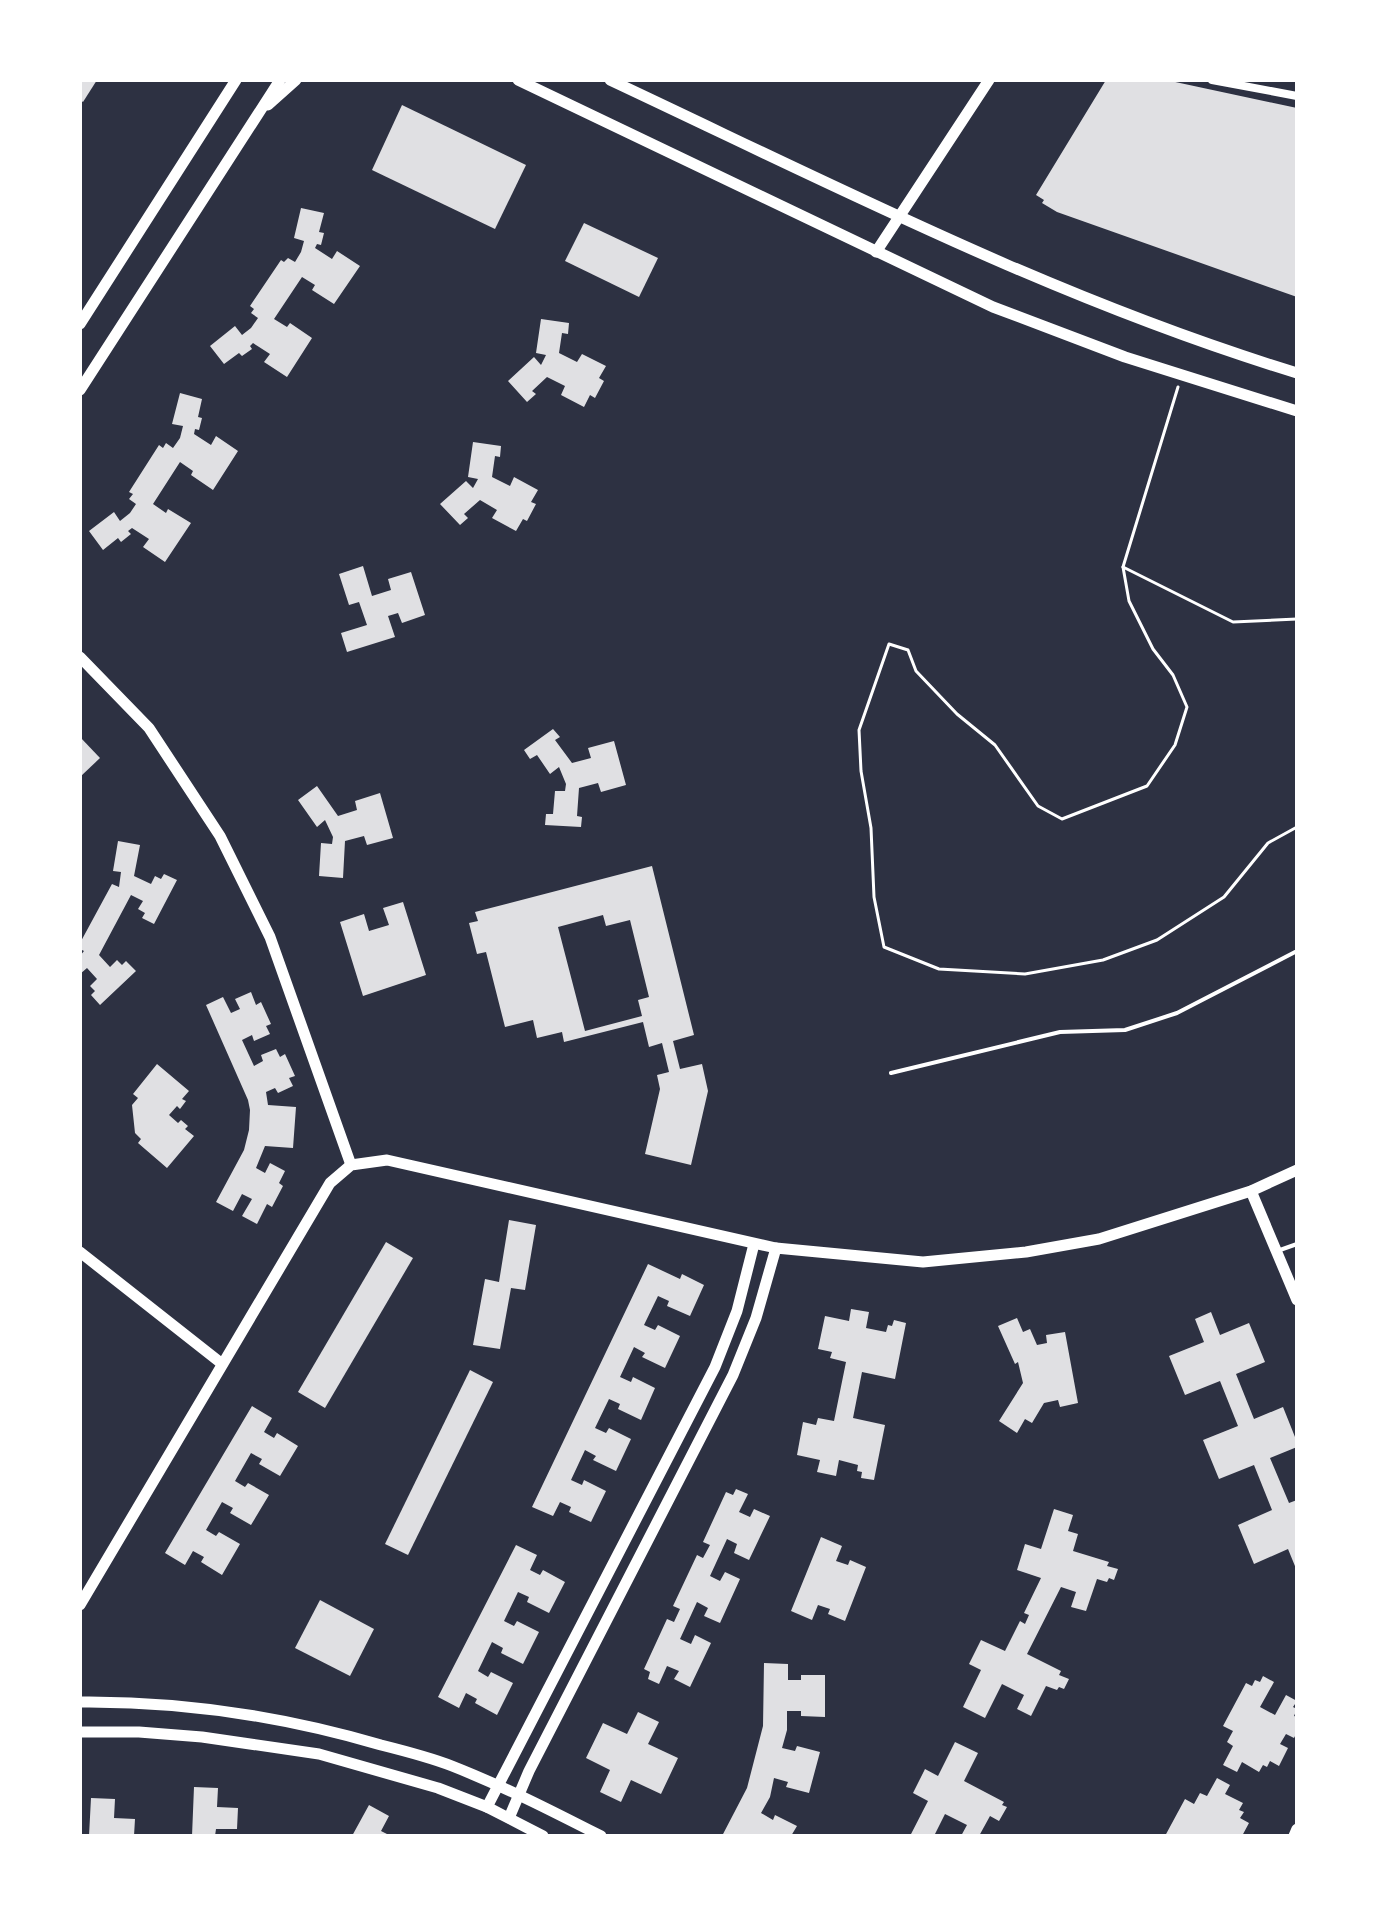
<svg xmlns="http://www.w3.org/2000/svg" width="1377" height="1916" font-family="Signika,sans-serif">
  <rect width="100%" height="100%" fill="#2d3142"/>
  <!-- building -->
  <g fill="#e0e0e3" fill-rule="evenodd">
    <polygon points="80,80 97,80 83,102 80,100"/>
    <polygon points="1106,80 1166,80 1297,108 1297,297 1057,212 1042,203 1044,200 1036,195"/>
    <polygon points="402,105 526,165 495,229 372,170"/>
    <polygon points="301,208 324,213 319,232 324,233 321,245 317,244 315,248 332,259 337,251 360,266 334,304 312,290 315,285 302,277 274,319 287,327 290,323 312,338 287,377 264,362 270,354 253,343 250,346 252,349 242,356 239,353 224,364 210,346 235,326 242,335 251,328 258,318 251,313 254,309 250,306 281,260 284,262 288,258 295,262 301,252 304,241 294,238"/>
    <polygon points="584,223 658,258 639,297 565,261"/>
    <polygon points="541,319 569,323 568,334 562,333 559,353 577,362 582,354 606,366 599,378 604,381 595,398 590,395 584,407 561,395 565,386 547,377 532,391 536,394 527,402 508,381 534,357 541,365 546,355 536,353"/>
    <polygon points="180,393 202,399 198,417 202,418 199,430 195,429 194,434 211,445 216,436 238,451 213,490 191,475 193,471 180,462 153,504 166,513 168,509 191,523 165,562 143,547 149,539 132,528 128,531 131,534 121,542 118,538 103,550 89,531 114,512 120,521 130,513 136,504 129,499 133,494 129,492 159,445 163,448 166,443 173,448 180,438 183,426 172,424"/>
    <polygon points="473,442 501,446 500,457 495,456 492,477 510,486 514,477 538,490 531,502 536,504 527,521 523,519 516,531 492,518 497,510 480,500 464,514 468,518 460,525 440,504 466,481 473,488 478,479 468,477"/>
    <polygon points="363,566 372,596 391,590 388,579 411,572 425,615 402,623 398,613 388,616 395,637 347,652 341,633 367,625 359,602 349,605 339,574"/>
    <polygon points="553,729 560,737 555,740 572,763 591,758 588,748 614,741 626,785 601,792 598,783 579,788 577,816 582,817 581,827 545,825 546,814 553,814 555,791 565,791 566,784 559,767 550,774 537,755 530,759 524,750"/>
    <polygon points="80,737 100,758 80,777"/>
    <polygon points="317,786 338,816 357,810 355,801 380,793 393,838 367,845 364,836 345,841 343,878 319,876 321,843 332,844 333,837 325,820 317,827 298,800"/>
    <polygon points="118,841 140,845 134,876 151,884 155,876 161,879 164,874 177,880 154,924 142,918 145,913 138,909 143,901 131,895 99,955 110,967 117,960 122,965 126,961 136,971 100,1005 91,995 95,991 90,986 97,979 87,968 80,974 80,956 84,951 80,949 80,943 112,884 119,887 121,872 113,871"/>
    <path d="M652,866L694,1035L673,1041L680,1069L702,1064L708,1091L691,1165L645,1154L660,1089L657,1075L669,1072L662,1043L649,1047L643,1022L564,1042L562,1032L537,1038L533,1020L505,1027L486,952L477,954L469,923L478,921L475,912ZM603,915L606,926L630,920L649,997L638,1000L642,1016L585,1031L558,927Z"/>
    <polygon points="403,902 426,975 363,996 340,922 364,914 369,931 389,925 383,908"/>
    <polygon points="251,992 256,1005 261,1002 271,1024 266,1026 270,1034 254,1041 252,1035 242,1040 254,1066 263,1061 261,1055 276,1049 280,1057 285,1054 295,1076 289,1078 293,1086 278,1093 275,1088 266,1092 268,1105 296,1107 293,1148 265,1146 256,1168 265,1173 270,1163 285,1171 279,1183 283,1186 272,1207 267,1204 257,1224 242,1216 252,1199 242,1194 233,1211 216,1202 244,1150 249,1130 250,1110 248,1100 206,1005 223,997 231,1013 240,1009 235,999"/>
    <polygon points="157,1064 189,1091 182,1099 186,1101 180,1109 177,1106 169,1115 178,1123 181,1120 188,1126 185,1129 194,1136 167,1168 138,1143 141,1139 135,1133 132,1105 138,1098 133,1094"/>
    <polygon points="509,1220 536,1225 525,1290 511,1288 500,1349 473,1345 485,1279 499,1282"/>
    <polygon points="386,1242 413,1258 325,1408 298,1392"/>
    <polygon points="648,1264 680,1279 682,1274 704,1285 690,1316 667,1306 669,1301 658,1296 644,1325 655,1330 658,1325 680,1336 665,1368 642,1357 645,1353 634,1347 620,1377 631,1382 633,1377 655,1388 641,1420 618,1409 620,1404 609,1399 595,1428 606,1433 609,1428 631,1439 616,1471 593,1460 596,1456 585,1450 571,1480 582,1485 584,1480 606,1491 591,1522 569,1512 571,1507 560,1502 553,1516 532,1507"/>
    <polygon points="851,1309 869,1312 866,1328 886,1332 888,1325 892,1326 894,1320 906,1323 895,1379 862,1372 853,1418 885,1425 874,1480 861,1478 862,1472 857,1471 858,1465 839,1460 836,1476 817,1472 820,1460 797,1455 803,1422 816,1425 818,1418 834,1421 846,1362 830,1358 832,1352 818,1349 825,1316 849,1321"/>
    <polygon points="1211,1312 1220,1335 1249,1323 1265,1362 1236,1374 1254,1419 1283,1407 1297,1442 1297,1447 1270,1458 1289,1503 1297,1500 1297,1571 1288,1549 1254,1564 1238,1525 1272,1510 1254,1465 1219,1479 1203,1440 1238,1426 1220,1381 1185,1395 1169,1356 1204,1342 1195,1319"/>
    <polygon points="1017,1318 1023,1332 1030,1329 1037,1345 1047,1343 1046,1335 1065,1332 1078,1403 1060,1407 1058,1400 1044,1403 1032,1423 1025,1419 1017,1433 999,1421 1023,1383 1018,1362 1015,1364 998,1326"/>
    <polygon points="470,1370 493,1382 408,1555 385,1544"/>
    <polygon points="252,1406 272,1418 264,1432 274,1438 277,1433 298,1446 280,1476 259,1464 262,1459 251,1453 235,1481 245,1487 248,1483 269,1495 251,1525 230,1513 233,1508 222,1502 206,1530 216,1536 219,1532 240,1544 222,1575 201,1562 204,1557 193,1551 185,1565 165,1553"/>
    <polygon points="736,1489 748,1494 739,1512 750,1517 754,1509 770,1516 749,1560 734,1553 737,1544 727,1539 710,1576 720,1581 725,1572 740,1579 720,1623 704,1616 708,1608 697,1602 680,1639 691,1644 695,1635 711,1643 690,1687 674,1679 679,1671 667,1666 659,1684 648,1679 650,1672 644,1669 667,1619 674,1622 680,1609 673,1606 697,1555 703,1558 710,1545 703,1542 726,1492 733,1495"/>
    <polygon points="1054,1509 1073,1515 1068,1531 1078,1534 1073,1551 1109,1562 1107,1566 1118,1569 1114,1580 1109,1578 1107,1582 1097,1579 1086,1611 1071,1607 1076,1592 1061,1587 1027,1654 1061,1671 1059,1675 1069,1679 1064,1689 1059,1687 1057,1690 1046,1686 1031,1716 1017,1709 1024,1695 1002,1684 985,1718 963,1707 981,1670 969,1664 981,1640 1005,1651 1020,1621 1025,1624 1029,1615 1024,1613 1041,1578 1017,1570 1025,1544 1041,1549"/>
    <polygon points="821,1537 842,1546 836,1561 848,1565 850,1560 866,1567 845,1621 828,1614 830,1609 818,1605 812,1620 791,1611"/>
    <polygon points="516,1545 537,1555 530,1570 540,1575 543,1570 565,1582 549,1613 527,1602 529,1597 518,1592 504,1621 514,1626 517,1621 539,1632 523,1664 501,1653 503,1648 492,1642 478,1671 488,1677 491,1672 513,1683 497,1715 475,1703 477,1699 466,1693 459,1708 438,1697"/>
    <polygon points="320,1600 374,1629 350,1676 295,1648"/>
    <polygon points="764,1663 788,1664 788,1680 801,1680 801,1675 825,1675 825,1717 801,1716 801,1711 787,1711 787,1730 782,1748 795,1751 797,1746 820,1752 809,1793 786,1787 788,1782 774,1778 770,1797 761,1813 773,1820 775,1815 797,1826 791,1836 722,1836 747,1788 763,1726"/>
    <polygon points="1263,1676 1274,1682 1260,1707 1275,1715 1286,1695 1297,1701 1293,1707 1297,1709 1294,1716 1297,1717 1297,1732 1294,1738 1286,1734 1280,1744 1288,1748 1279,1766 1270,1761 1267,1767 1263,1765 1259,1772 1242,1762 1237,1772 1223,1765 1233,1746 1227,1742 1233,1731 1223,1726 1246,1683 1252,1686 1255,1680 1260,1682"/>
    <polygon points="638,1712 659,1722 648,1744 678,1758 661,1794 631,1780 621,1802 600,1792 610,1770 586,1758 603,1723 627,1734"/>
    <polygon points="955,1742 978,1753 964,1781 1004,1802 1002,1805 1007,1807 999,1821 990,1816 979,1836 961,1836 967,1825 945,1814 934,1836 910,1836 928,1801 913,1793 925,1769 938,1776"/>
    <polygon points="1217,1778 1230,1785 1225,1794 1243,1803 1239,1810 1244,1812 1240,1818 1249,1823 1242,1836 1165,1836 1185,1799 1194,1804 1200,1793 1207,1796"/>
    <polygon points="194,1787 218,1788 217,1807 238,1808 237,1829 216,1829 215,1836 192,1836"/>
    <polygon points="91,1798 115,1799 114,1818 135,1819 134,1836 89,1836"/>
    <polygon points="369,1805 389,1816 381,1831 391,1836 352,1836"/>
  </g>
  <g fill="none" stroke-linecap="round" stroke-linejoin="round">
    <!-- path -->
    <g stroke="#fff" stroke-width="3">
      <polyline points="1123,567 1178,387"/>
      <polyline points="1297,619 1233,622 1123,567 1129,601 1153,649 1173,675 1187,707 1175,745 1147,786 1062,819 1038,806 995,745 957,714 916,671 908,650 889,644 859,730 861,771 871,828 874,897 884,947 939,969 1025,974 1103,960 1157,940 1224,897 1268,843 1297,827"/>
    </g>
    <!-- service -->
    <g stroke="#fff" stroke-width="4">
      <polyline points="891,1073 1060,1032 1125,1030 1177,1013 1297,951"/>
      <polyline points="1280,1250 1297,1244"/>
    </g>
    <!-- minor -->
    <polyline stroke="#fff" stroke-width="8" points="1212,80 1297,96"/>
    <!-- tertiary -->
    <g stroke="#fff" stroke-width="11">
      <polyline points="518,80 993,307 1125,357 1297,411"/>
      <path d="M610,80C836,186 1057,300 1297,373"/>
      <polyline points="268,105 296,80"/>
      <polyline points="876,252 989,80"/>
      <polyline points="80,324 236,80"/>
      <polyline points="80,390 280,80"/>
      <polyline points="80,657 149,728 220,836 270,937 351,1165"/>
      <polyline points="1251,1191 1297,1300"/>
      <polyline points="80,1252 221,1363"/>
      <polyline points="80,1605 330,1183 351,1165 387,1160 776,1248 923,1262 1026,1252 1099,1239 1251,1191 1297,1170"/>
      <path d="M80,1702C184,1701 282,1716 381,1745C405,1751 429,1757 452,1766C503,1786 552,1811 601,1836"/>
      <polyline points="80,1732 139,1732 202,1737 319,1754 438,1788 487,1807 543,1836"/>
      <polyline points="487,1807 715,1367 737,1311 754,1244"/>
      <polyline points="509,1818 529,1771 733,1375 756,1318 776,1248"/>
      <polyline points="1294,1836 1297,1829"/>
    </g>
  </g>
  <!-- border -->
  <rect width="1377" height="1916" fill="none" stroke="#ffffff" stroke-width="164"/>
</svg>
